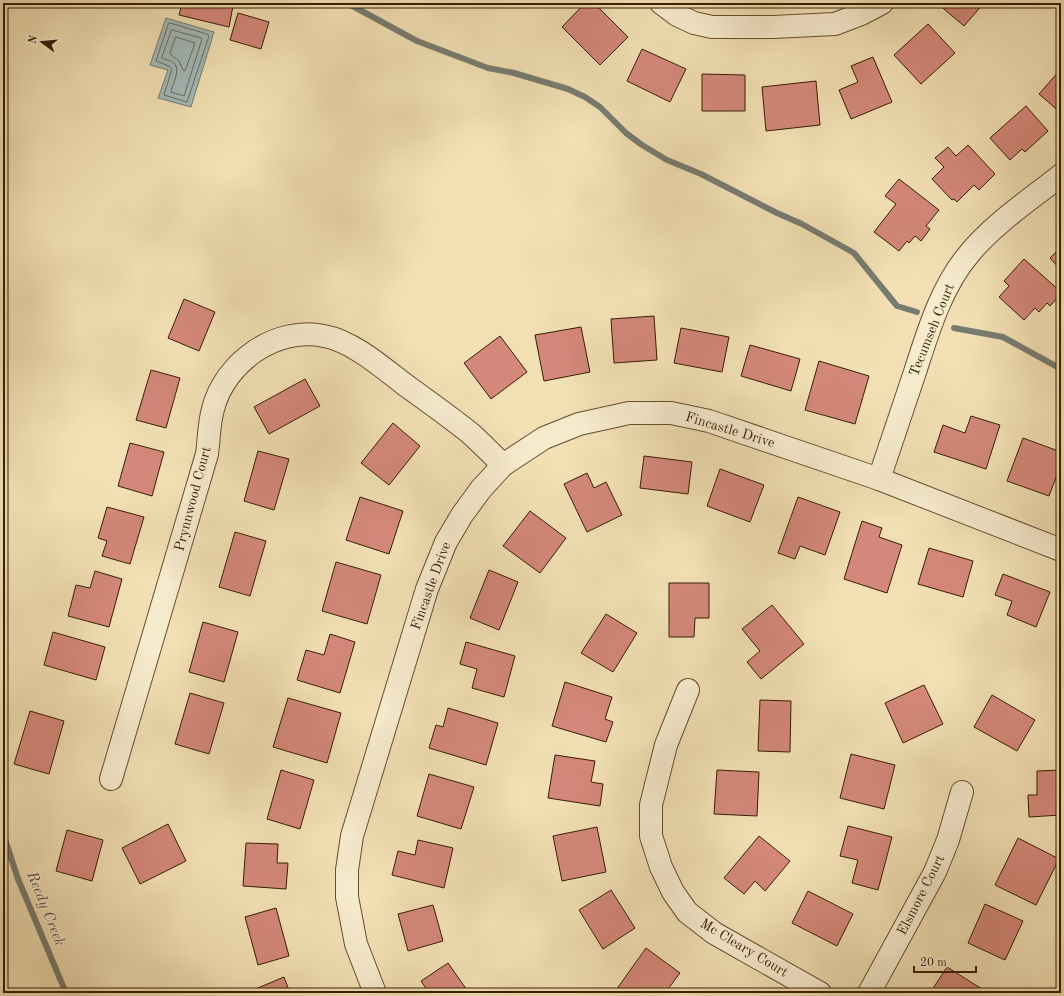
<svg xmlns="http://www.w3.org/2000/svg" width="1064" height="996" font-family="'Old Standard TT',serif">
  <rect width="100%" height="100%" fill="#f2e0b4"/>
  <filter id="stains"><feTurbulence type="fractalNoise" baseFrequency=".005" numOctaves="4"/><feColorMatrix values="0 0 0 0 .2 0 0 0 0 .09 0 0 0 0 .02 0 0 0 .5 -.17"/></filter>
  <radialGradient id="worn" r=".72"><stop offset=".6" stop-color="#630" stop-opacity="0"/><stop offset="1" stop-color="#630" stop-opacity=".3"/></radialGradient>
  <!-- water -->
  <polygon fill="#a2bab9" stroke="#777c70" points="166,18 214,32 191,107 158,98 168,70 150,65"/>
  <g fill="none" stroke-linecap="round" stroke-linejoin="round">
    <!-- shore -->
    <g stroke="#6c6c5e" stroke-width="1">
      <polygon points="170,23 207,34 209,36 187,102 164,95 172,69 169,66 156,61 168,25"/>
      <path d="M172,30L201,38L202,39L184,96L171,92C172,84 181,71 174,63C171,60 165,60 162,58Z"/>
      <polygon points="176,37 195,43 185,71 183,70 179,61 170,54"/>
    </g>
    <!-- stream -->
    <g stroke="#777c70" stroke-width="6">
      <polyline points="347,3 417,41 488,68 514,73 568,89 585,97 600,107 626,133 642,145 667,160 701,174 777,213 802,224 854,253 897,306 917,312"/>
      <polyline points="954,328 1003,337 1061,369"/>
      <polyline points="3,833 18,879 66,993"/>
    </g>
  </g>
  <!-- building -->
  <g fill="#d4887b" stroke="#361e02">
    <polygon points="182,3 218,3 233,6 229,27 179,15"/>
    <polygon points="585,3 594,3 628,37 600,65 562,27"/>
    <polygon points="937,3 984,3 964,26"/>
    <polygon points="238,13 269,22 261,49 230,40"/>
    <polygon points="928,24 955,53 921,84 894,55"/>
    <polygon points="642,49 686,69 670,102 627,81"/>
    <polygon points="873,57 892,102 851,119 839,90 858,82 851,66"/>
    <polygon points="1061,69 1061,113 1039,94"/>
    <polygon points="702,74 745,75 745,111 702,111"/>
    <polygon points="816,81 820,125 766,131 762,87"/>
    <polygon points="1026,106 1048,131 1025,152 1022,149 1010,160 990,138"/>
    <polygon points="968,145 995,174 979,190 974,185 957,202 954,199 952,200 932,179 944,167 935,158 948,147 956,156"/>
    <polygon points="899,179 939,210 926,226 930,229 921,241 915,236 909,243 907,241 899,251 874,232 896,204 885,196"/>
    <polygon points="1061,247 1061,270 1050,258"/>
    <polygon points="1024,259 1061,292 1061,294 1050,306 1047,303 1039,312 1035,308 1024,320 999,297 1009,286 1004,281"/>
    <polygon points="184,299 215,312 199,351 168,338"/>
    <polygon points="654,316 657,360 614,363 611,319"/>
    <polygon points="581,327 590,372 544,381 535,335"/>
    <polygon points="681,328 729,337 722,372 674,363"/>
    <polygon points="500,336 527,372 491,399 464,363"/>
    <polygon points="750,345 800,359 791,391 741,376"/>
    <polygon points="819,361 869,376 855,424 805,410"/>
    <polygon points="151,370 180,378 166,428 136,420"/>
    <polygon points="305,379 320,406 269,434 254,407"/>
    <polygon points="971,416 1000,425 986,469 934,452 943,425 965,433"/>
    <polygon points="393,423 420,446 389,485 361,463"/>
    <polygon points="1023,438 1061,452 1061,464 1049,496 1007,481"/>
    <polygon points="130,443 164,452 152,496 118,486"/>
    <polygon points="258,451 289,459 274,510 244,501"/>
    <polygon points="644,456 692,462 688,494 640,488"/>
    <polygon points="720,469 764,485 750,522 707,506"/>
    <polygon points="587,473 594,488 606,482 622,515 587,532 564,484"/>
    <polygon points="360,497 403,511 389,554 346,540"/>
    <polygon points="798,497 840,512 825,555 800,546 795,559 778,553"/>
    <polygon points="107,507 144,517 130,564 102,556 107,541 98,538"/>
    <polygon points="530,511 566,538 540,573 503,546"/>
    <polygon points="862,521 882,528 879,537 902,545 887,593 844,579"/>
    <polygon points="235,532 266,541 250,596 219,587"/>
    <polygon points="929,548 973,561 963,597 918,584"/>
    <polygon points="336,562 381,575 367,624 322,611"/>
    <polygon points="489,570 518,582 499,630 470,618"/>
    <polygon points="95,571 122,579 109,627 68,616 76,585 90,588"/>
    <polygon points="1003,574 1050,592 1036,627 1007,615 1012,601 995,595"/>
    <polygon points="669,583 709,583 709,618 695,618 694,637 669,637"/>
    <polygon points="772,605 804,644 761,679 747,662 760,651 742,629"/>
    <polygon points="606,614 637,633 613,672 581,653"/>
    <polygon points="203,622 238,632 224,682 189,672"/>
    <polygon points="53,632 105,647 96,680 44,665"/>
    <polygon points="330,634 355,642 340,693 297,680 306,650 324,655"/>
    <polygon points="466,642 515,656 504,697 472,688 477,669 460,664"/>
    <polygon points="565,682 612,697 605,719 613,722 606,742 552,726"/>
    <polygon points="924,685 943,724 903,743 885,703"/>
    <polygon points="190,693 224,703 209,754 175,744"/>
    <polygon points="992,695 1035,720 1017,751 974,727"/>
    <polygon points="288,698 341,713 327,763 273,747"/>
    <polygon points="760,700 791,701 790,752 758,751"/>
    <polygon points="448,708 498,723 486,765 429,748 436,725 443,727"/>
    <polygon points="30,711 64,721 49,774 14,764"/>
    <polygon points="851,754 895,765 884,809 840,798"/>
    <polygon points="555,755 595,761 591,782 603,784 600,806 548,798"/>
    <polygon points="281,770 314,780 300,829 267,819"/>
    <polygon points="717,770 759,772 757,816 714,814"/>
    <polygon points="1061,770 1061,815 1029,817 1028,795 1037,795 1037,771"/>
    <polygon points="429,774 474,787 461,829 417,816"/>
    <polygon points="168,824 186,861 140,884 122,848"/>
    <polygon points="848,826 892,837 878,890 852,883 858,860 840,856"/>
    <polygon points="597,827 606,872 562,881 553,836"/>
    <polygon points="67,830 103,840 92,881 56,871"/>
    <polygon points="759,836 790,861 765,891 755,881 744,894 724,878"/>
    <polygon points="1018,838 1059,859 1036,905 995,885"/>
    <polygon points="418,840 453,848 444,888 392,875 398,851 415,855"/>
    <polygon points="246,843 278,844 277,863 288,863 286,889 243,886"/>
    <polygon points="611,890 635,928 603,949 579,910"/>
    <polygon points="808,891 853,914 837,946 792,923"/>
    <polygon points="985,904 1023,921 1005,960 968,943"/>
    <polygon points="433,905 443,941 408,951 398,914"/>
    <polygon points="276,908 289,956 258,965 245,917"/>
    <polygon points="646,948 680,973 665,993 614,993"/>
    <polygon points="448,963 469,993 429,993 421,981"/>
    <polygon points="947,967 982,989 979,993 930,993"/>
    <polygon points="284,977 290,993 246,993"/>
  </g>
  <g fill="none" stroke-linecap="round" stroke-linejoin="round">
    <defs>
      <g id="street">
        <polyline points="661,3 677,15 694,23 712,27 773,27 835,24 861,14 882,3"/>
        <path d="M879,479C891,443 903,408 915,372C928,332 941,287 969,254C992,225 1031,199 1061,175"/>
        <polyline points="688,690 666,745 651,805 651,836 661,867 673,892 687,912 714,933 820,993"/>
        <path d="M111,779L207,454C209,439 209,423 213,409C225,362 276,326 324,336C352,341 382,367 404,384C426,400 449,416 470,433C481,443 492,454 503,465"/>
        <polyline points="375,993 356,944 347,897 347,870 352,836 427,589 446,542 462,515 481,489 503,465 544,438 579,424 629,413 671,413 709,421 879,479 1061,550"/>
        <polyline points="869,993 935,872 948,840 962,792"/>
      </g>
    </defs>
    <!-- street casing -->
    <use href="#street" stroke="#654e2e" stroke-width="24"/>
    <!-- street -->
    <use href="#street" stroke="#f7ebce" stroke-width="22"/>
  </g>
  <g text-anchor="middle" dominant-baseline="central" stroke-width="3" stroke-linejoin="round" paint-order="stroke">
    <!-- street labels -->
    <g font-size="14" fill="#361e02" stroke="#f7ebce">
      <text transform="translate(932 330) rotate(-68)">Tecumseh Court</text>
      <text transform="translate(730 430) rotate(17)">Fincastle Drive</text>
      <text transform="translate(193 499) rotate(-75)">Prynnwood Court</text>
      <text transform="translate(431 586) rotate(-70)">Fincastle Drive</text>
      <text transform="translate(921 895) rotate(-63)">Elsmore Court</text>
      <text transform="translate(744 948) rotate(31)">Mc Cleary Court</text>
    </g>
    <!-- water labels -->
    <g font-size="15" font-style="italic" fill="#564d39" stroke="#f7ebce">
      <text transform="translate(45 909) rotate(68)">Reedy Creek</text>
    </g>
  </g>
  <!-- margin -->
  <rect width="1064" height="996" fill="none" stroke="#f2e0b4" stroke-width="16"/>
  <rect x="4" y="4" width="1056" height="988" fill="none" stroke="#361e02" stroke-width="2"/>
  <rect x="8" y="8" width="1048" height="980" fill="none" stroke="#361e02"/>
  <!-- north arrow -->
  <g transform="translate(42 42) rotate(286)" stroke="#f7ebce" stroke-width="3" paint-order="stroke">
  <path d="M0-3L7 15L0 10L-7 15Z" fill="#361e02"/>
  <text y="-6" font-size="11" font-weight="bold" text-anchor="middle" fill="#361e02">N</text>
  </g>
  <!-- scale -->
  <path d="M914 966v6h62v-6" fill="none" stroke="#361e02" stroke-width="2"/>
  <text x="920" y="966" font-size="12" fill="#361e02" stroke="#f7ebce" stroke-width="3" paint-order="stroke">20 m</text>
  <rect width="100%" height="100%" filter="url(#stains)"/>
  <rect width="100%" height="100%" fill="url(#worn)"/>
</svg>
